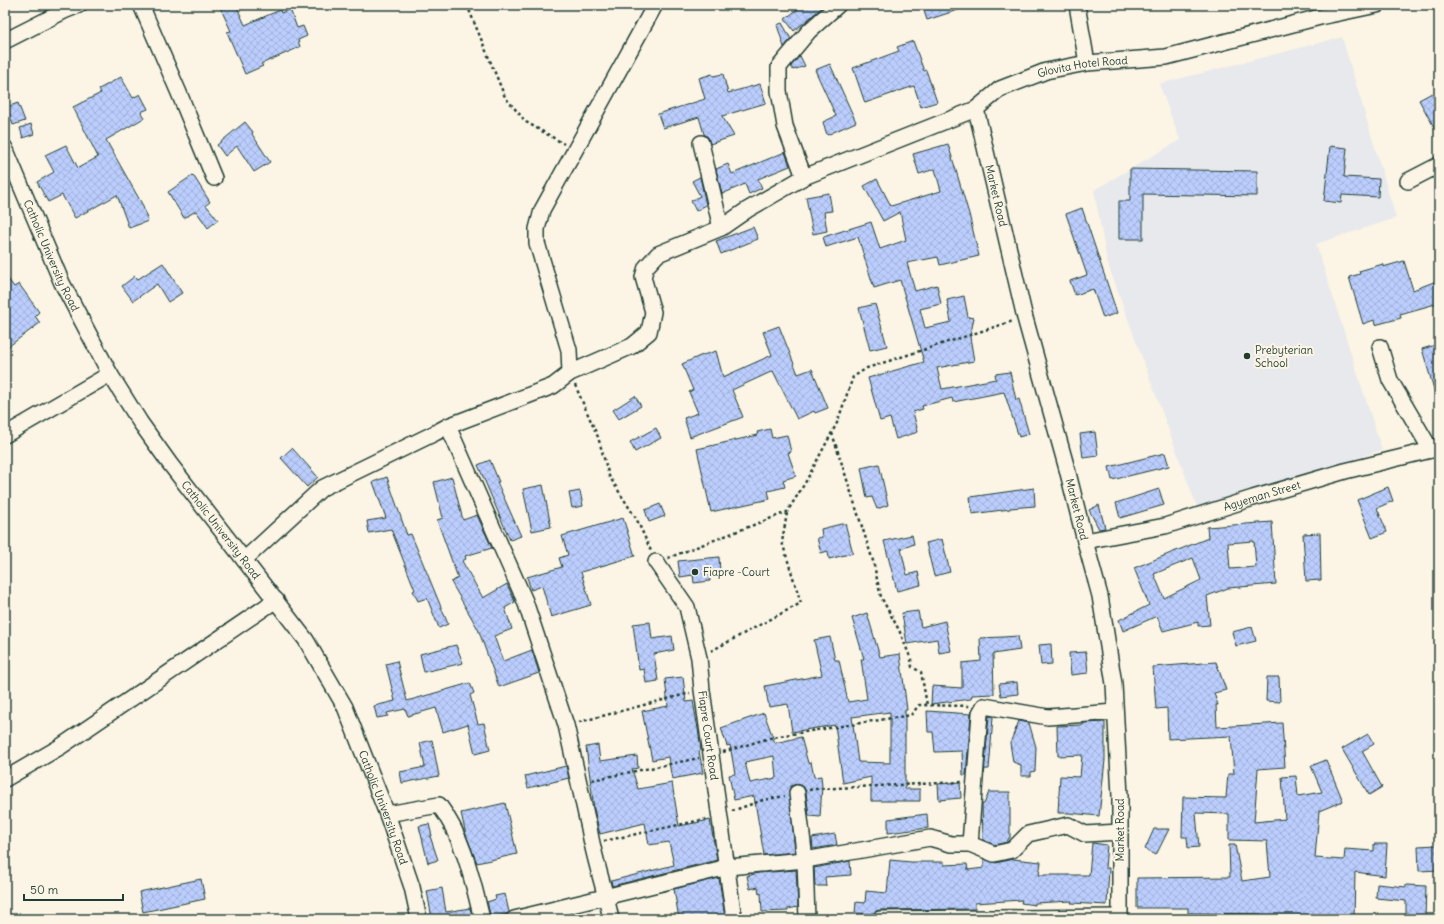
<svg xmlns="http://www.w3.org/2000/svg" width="1444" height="924" font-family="Delius,sans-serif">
  <defs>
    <pattern id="building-cross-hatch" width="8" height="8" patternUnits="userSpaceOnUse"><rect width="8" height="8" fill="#bbcdfd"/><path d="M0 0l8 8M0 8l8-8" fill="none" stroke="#a0b1d9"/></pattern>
  </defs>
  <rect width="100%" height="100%" fill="#fcf5e5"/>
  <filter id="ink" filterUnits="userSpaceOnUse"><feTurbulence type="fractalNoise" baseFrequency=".025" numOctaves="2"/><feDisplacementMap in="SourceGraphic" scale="8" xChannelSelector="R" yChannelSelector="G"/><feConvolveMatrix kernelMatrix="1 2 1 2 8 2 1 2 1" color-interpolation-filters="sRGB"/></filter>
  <g filter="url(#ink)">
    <!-- built -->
    <polygon fill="#e8e9ec" points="1342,37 1396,218 1316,244 1382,450 1198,510 1107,262 1094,190 1180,140 1159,84"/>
    <!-- building -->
    <g fill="url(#building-cross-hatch)" stroke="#1f3d34" fill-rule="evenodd">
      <polygon points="219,5 236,5 245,25 280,10 281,13 290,9 297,28 303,26 307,36 298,40 300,47 261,64 263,66 245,74 227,32 231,31"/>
      <polygon points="803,5 825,5 794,31 785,19"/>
      <polygon points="932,5 967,5 967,7 927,20 923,8"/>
      <polygon points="782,23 791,39 784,47 777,25"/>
      <polygon points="913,41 924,71 926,70 937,102 921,107 914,86 865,103 853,68 899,51 897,47"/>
      <polygon points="800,56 805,66 793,70 791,66"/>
      <polygon points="830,64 856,122 827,135 823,122 836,116 815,70"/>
      <polygon points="712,74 713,76 723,74 728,93 760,84 766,103 722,116 734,136 710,144 708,137 704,134 699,117 663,128 658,114 705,99 699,78"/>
      <polygon points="121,77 133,98 140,94 148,109 141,112 144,118 106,140 142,204 148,221 129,228 117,195 75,218 62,195 48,202 37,182 54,172 45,155 66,145 78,168 98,157 73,107 101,93 99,89"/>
      <polygon points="1432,93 1439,105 1439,136 1419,100"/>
      <polygon points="18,103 25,121 13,125 7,107"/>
      <polygon points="245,122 253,132 252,134 270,162 254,172 237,146 225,156 217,145"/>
      <polygon points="31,124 34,134 23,138 20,128"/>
      <polygon points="948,144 969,214 979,256 940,265 938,257 907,263 915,291 937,285 941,304 920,309 925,328 951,322 947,300 964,296 968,317 974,318 970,337 974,361 937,368 942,389 996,379 995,374 1010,372 1016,400 1019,399 1029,434 1019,437 1004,392 953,402 952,398 922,406 923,409 913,412 918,432 896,439 890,418 880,421 868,378 924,362 900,280 874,288 858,237 826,247 823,237 871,222 880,249 906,240 900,212 883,221 864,186 877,179 891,206 941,191 935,169 919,174 913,154"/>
      <polygon points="1330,146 1347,148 1344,177 1379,179 1378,197 1342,195 1341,203 1324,201"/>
      <polygon points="785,152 790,166 758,179 762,188 749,194 745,184 722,194 716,169 728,164 732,174"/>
      <polygon points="1130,169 1257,171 1257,196 1143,194 1143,239 1119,239 1119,201 1130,201"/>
      <polygon points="193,175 210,202 206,205 218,220 208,228 196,211 184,218 168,192"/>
      <polygon points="700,177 706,205 696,211 691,201 700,196 692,181"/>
      <polygon points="829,193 832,211 824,212 827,231 813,234 806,197"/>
      <polygon points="1082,208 1117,313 1103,318 1093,289 1075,295 1070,281 1087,275 1066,214"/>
      <polygon points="753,227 758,239 721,254 716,241"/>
      <polygon points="1404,261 1413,290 1439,280 1439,303 1400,314 1401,318 1375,325 1374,320 1363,324 1349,277 1360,274 1359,271 1383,264 1383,267"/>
      <polygon points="163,263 182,293 168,302 157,284 133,301 122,286 135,276 138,279"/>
      <polygon points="5,275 14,287 19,284 39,312 35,316 40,323 5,349"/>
      <polygon points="875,304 887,346 870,350 859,308"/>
      <polygon points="779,326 798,374 812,369 828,408 815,413 814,411 797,419 773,371 732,390 743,417 690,437 684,418 698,413 689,392 693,390 682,364 700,356 716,351 723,377 772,355 763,332"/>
      <polygon points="1439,344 1439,395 1436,396 1422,349"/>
      <polygon points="635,396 641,406 619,419 613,410"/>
      <polygon points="656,428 661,438 635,452 630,442"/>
      <polygon points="770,429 772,438 787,435 791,452 788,453 796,476 783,480 785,487 768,491 770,499 711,512 697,449 758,435 757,432"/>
      <polygon points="1095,432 1098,456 1083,458 1080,434"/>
      <polygon points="292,448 318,477 307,487 281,458"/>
      <polygon points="1165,453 1169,466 1112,480 1109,467"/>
      <polygon points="490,460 499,482 497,482 521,536 510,540 478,465"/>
      <polygon points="879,464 888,505 877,509 872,497 867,498 861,468"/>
      <polygon points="387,477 407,535 411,534 448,624 439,628 427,598 418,601 413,591 415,590 391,529 369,533 367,521 386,518 373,482"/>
      <polygon points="452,477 463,520 477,515 492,548 465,556 466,559 462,561 483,598 507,584 515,602 505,608 512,629 494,636 503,661 532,650 539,673 499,687 478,629 451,582 458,578 437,520 443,518 434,482"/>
      <polygon points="543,485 551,527 532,531 523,489"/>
      <polygon points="1388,487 1393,501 1377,508 1387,532 1372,538 1357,500"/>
      <polygon points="1034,488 1035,506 1010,508 1010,509 972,514 970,497"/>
      <polygon points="1159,489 1164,505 1120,518 1116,503"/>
      <polygon points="580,491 583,506 572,508 569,493"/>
      <polygon points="660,504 665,516 649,522 645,510"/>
      <polygon points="1099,505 1105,528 1099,529 1089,510"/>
      <polygon points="623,518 635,556 581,572 591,605 551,617 542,586 531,590 527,577 562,567 559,558 568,555 562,536"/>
      <path d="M1272,522L1276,584L1228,588L1207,596L1210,625L1198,626V622L1163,631L1157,616L1123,631L1119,620L1149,605L1134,568L1208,538L1207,527ZM1254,541L1256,567L1230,569L1228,543ZM1193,558L1201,580L1164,598L1154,574Z"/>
      <polygon points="845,523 853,553 829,559 828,551 821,553 817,538 822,537 821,529"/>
      <polygon points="1320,533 1321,580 1306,581 1303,534"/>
      <polygon points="912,535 914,544 901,549 907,575 918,572 921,585 897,591 884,541"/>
      <polygon points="942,539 950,572 934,576 926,543"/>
      <polygon points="719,557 720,572 709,573 710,581 694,583 693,575 680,577 678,561"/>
      <polygon points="918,611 921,627 945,621 951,651 939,653 937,639 907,644 902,613"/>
      <path d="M867,613L880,657L900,654L907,710H905V789H920V801H871V777L843,783L835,725L792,732L788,704L769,707L765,686L822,675L814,640L830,637L835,660H839L848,702L867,699L861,659H864L852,618ZM890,712V763L858,762L852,717Z"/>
      <polygon points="650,622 652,639 672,636 674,650 654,654 658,681 646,683 644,669 639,670 633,624"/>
      <polygon points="1252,627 1256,641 1236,646 1232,632"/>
      <polygon points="1018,636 1020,650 993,654 994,694 972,695 971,699 931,704 932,686 962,688 962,663 981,661 980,638 1003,637"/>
      <polygon points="1051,644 1052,664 1041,665 1039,645"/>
      <polygon points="456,645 463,663 424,672 420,654"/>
      <polygon points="1086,652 1088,673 1071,675 1069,653"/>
      <polygon points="397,661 407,701 470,683 474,693 470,695 478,724 484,723 490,750 475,754 468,724 443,732 436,708 408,716 405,709 387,713 388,716 377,718 374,706 395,701 386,664"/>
      <polygon points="1216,662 1226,690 1214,693 1218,705 1216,705 1217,727 1282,723 1285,767 1258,769 1254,822 1285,819 1282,777 1296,776 1298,796 1322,792 1311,766 1326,760 1343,801 1319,811 1315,858 1344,860 1345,849 1374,851 1374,844 1387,844 1385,876 1355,872 1354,919 1305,919 1306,915 1276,919 1261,919 1261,914 1188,913 1188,908 1137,908 1137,878 1230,877 1229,845 1235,845 1242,881 1270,877 1267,841 1229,840 1229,814 1196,813 1199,847 1188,848 1187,837 1182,837 1183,797 1226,798 1228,774 1234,774 1231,736 1168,739 1167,708 1156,709 1153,667"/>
      <polygon points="683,677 686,702 693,701 698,729 701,750 699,751 703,773 672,779 668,757 652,760 642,711 668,706 665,679"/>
      <polygon points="1267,677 1279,677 1280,702 1266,701"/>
      <polygon points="1017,682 1018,694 1001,696 999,684"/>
      <polygon points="927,711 971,714 966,775 963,775 962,751 935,752 933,732 928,732"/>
      <path d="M764,713L775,743L801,737L808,763L811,762L814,777L821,776L822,786L820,817L809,816L806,792L804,787L800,785L796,784L791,786L789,790L795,852L764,855L754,796L734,800L729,775L735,774L730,745L727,746L721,728ZM774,756L776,778L750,783L745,762Z"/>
      <polygon points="989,716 993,717 990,757 989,769 985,769 984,774"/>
      <polygon points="1019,721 1029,723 1036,747 1035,771 1031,772 1031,776 1021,776 1021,765 1013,762 1010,743"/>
      <polygon points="1105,722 1105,760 1099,816 1069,813 1058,813 1060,776 1080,777 1082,755 1058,756 1057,726 1083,725 1083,723"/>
      <polygon points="1368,734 1374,744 1362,751 1382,787 1369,795 1342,749"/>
      <polygon points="432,740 439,776 402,783 400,772 425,767 420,743"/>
      <polygon points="598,745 600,761 637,756 638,768 632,769 638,789 672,783 679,826 710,820 717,860 612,886 611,881 674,865 669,842 649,845 645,823 600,834 594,809 586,747"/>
      <polygon points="566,766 569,778 528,788 525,776"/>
      <polygon points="960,782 961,798 939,800 938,784"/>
      <polygon points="989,792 1010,792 1010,838 1009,838 1007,842 995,845 983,840 982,804 984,804"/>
      <polygon points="505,803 517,854 477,863 466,835 461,813"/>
      <polygon points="927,814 928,828 888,833 888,819"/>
      <polygon points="429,824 432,836 430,836 438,860 428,863 419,826"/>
      <polygon points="1154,829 1169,829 1156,855 1145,849"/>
      <polygon points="835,834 837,845 813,849 812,838"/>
      <polygon points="1092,843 1107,845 1105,868 1109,868 1107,905 1071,903 1072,901 1035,903 1035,905 1021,903 1022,900 975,903 975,909 880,910 876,911 872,914 855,913 856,902 865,903 866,891 887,893 890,860 911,862 944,862 944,865 967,864 968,870 984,868 984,859 996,863 1013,859 1041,862 1039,875 1089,875"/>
      <polygon points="1437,845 1437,855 1439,855 1439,870 1419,871 1418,846"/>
      <polygon points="850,861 851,875 825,877 826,886 815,886 814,868"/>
      <polygon points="796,870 798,907 788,909 788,911 762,912 761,893 759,894 758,887 750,889 747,876 758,873"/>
      <polygon points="719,878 725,918 679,919 674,889"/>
      <polygon points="201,879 205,899 143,912 139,892"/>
      <polygon points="1377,884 1406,887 1406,885 1426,886 1425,918 1406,918 1406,901 1376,898"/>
      <polygon points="442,888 446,912 470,908 473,919 432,919 427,891"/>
      <polygon points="505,894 509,912 507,914 491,918 487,902 496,899 495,896"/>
    </g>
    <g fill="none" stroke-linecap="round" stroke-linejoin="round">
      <defs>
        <g id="minor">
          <polyline points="141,5 179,93 214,178"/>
          <polyline points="1077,5 1087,63"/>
          <polyline points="5,41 64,11 79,5"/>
          <path id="s1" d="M976,109L1025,318L1067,469L1085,541L1100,596L1114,684L1120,796V919"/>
          <polyline points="701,143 721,228"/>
          <path id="s2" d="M5,148L62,283L110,374L140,422L170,464L306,640L345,707L387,814L412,887L419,919"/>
          <polyline points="804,177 785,126 779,91 779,67 809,31 838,5"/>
          <polyline points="1408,181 1439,165"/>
          <polyline points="1380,347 1390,380 1431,450"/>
          <polyline points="570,373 569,350 537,243 537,229 542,210 655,5"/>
          <path d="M448,426L525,601L566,725L589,828C594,859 605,889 611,919"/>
          <polyline points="5,435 110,374"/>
          <path id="s3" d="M1085,541L1165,526L1253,498L1345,471L1431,450L1439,447"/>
          <path id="s4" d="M244,560L322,488L435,433L448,426L553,386L570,373L632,346L649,332L653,312L643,277L646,267L658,254L721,228L747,210L804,177L976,109L1000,89L1046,71L1087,63L1166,57L1320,17L1377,5"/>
          <path id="s5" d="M656,562L687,607L699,658L702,690L734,919"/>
          <polyline points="5,779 60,747 276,600"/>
          <polyline points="797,793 805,860 807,919"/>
          <path d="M387,814L439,805C464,838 472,879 482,919"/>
          <polyline points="970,844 980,713 984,706 1048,717 1115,712"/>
          <polyline points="514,919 728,867 805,860 930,838 951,844 970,844 994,854 1012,850 1028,834 1068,825 1085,834 1120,832"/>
          <polyline points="880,919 1120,917"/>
        </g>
      </defs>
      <!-- minor casing -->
      <use href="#minor" stroke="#1f3d34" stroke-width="18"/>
      <!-- path -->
      <g stroke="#1f3d34" stroke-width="2.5" stroke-dasharray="3 3" stroke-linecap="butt">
        <polyline points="467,5 505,97 526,122 564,144"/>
        <polyline points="575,385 598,437 609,476 637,520 651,551"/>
        <polyline points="832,433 873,561 881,597 899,630 911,659 912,667 921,672 927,705"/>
        <polyline points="668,558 787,512 805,483 837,423 853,377 867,368 1013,321"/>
        <polyline points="711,651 801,603 782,542 787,513"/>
        <polyline points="579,722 690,693"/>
        <polyline points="723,752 773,737 911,715 919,705 970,706"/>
        <polyline points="592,780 699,758"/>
        <polyline points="809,790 815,789 962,782"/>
        <polyline points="732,811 763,800 785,796"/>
        <polyline points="604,841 706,819"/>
      </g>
      <!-- minor -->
      <use href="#minor" stroke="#fcf5e5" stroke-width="15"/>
    </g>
  </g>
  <!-- markers -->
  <g fill="#1f3d34" stroke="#fcf5e5" stroke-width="1.5">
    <circle cx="1247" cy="356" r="4"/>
    <circle cx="695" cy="572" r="4"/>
  </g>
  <g text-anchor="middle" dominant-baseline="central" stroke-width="4" stroke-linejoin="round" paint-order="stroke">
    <!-- street labels -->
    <g font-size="11" fill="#1f3d34" stroke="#fcf5e5">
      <text stroke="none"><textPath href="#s4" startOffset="1023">Glovita Hotel Road</textPath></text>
      <text stroke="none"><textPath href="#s1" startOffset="89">Market Road</textPath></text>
      <text stroke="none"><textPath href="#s2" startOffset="117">Catholic University Road</textPath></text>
      <text stroke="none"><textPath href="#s3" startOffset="183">Agyeman Street</textPath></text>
      <text stroke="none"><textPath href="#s1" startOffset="413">Market Road</textPath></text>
      <text stroke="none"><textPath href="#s2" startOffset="441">Catholic University Road</textPath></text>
      <text stroke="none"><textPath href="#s5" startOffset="185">Fiapre Court Road</textPath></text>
      <text stroke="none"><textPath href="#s2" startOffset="765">Catholic University Road</textPath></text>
      <text transform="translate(1120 830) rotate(-90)">Market Road</text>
    </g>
    <!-- poi labels -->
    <g font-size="11" fill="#1f3d34" stroke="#fcf5e5" text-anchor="start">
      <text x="1255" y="350">Prebyterian<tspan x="1255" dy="13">School</tspan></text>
      <text x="703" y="572">Fiapre -Court</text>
    </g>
  </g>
  <!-- margin -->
  <rect width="1444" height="924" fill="none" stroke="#fcf5e5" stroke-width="20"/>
  <rect x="10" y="10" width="1424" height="904" fill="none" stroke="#1f3d34" stroke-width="1.5" filter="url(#ink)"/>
  <!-- scale -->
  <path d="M24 894v6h99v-6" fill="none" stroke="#1f3d34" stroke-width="2"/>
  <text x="30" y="894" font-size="12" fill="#1f3d34" stroke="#fcf5e5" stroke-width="3" paint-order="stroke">50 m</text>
</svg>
